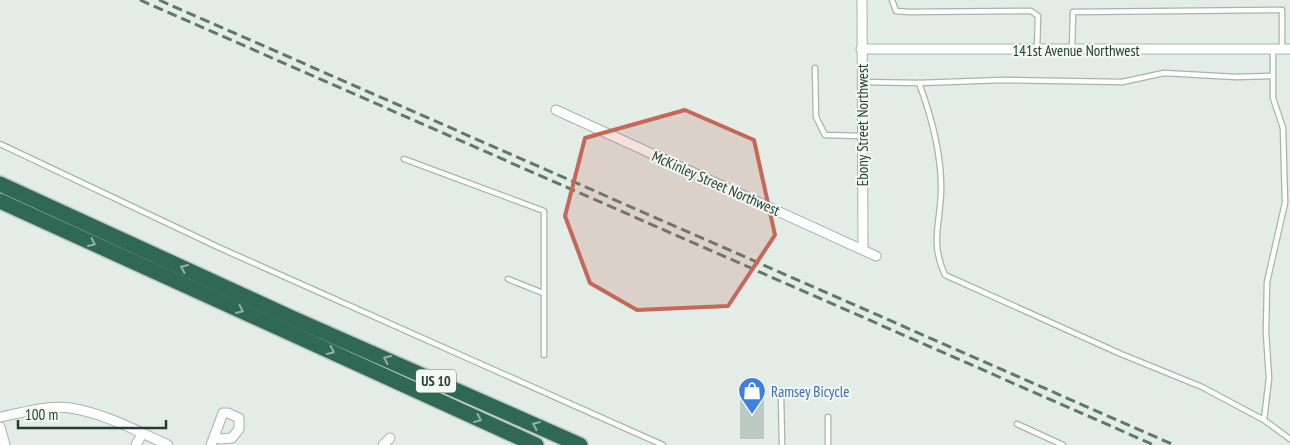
<svg xmlns="http://www.w3.org/2000/svg" width="1290" height="445" font-family="'PT Sans Narrow',sans-serif">
  <rect width="100%" height="100%" fill="#e3ece7"/>
  <!-- building -->
  <rect fill="#bbcac2" x="740" y="391" width="24" height="48"/>
  <g fill="none" stroke-linecap="round" stroke-linejoin="round">
    <defs>
      <g id="lane">
        <polyline points="892,0 896,11 908,12 1031,11 1038,16 1037,49"/>
        <polyline points="1072,50 1073,12 1282,10 1282,49"/>
        <polyline points="815,68 816,117 825,135 862,136"/>
        <polyline points="862,82 919,83 1003,80 1122,82 1164,73 1236,77 1271,76"/>
        <path d="M919,83C932,118 942,155 941,192C940,225 930,243 945,275L1121,354L1202,387L1264,420L1290,439"/>
        <polyline points="0,144 220,248 663,445"/>
        <polyline points="404,159 544,211 544,355"/>
        <polyline points="508,279 543,293"/>
        <polyline points="781,395 782,445"/>
        <polyline points="1264,420 1269,378 1266,333 1267,282 1285,203 1283,128 1273,98 1273,49"/>
        <polyline points="1017,424 1063,445"/>
        <polyline points="828,445 828,417"/>
      </g>
      <g id="street">
        <polyline points="862,0 863,249"/>
        <polyline points="861,49 1290,49"/>
        <polyline points="556,110 876,256"/>
        <path d="M0,417C22,413 47,405 70,408C104,413 137,431 168,445"/>
        <polyline points="0,427 5,445"/>
        <polyline points="136,445 142,434"/>
        <polyline points="211,445 223,413 228,413 239,418 239,429 232,438 220,439 214,436"/>
        <polyline points="383,445 390,438"/>
      </g>
      <g id="highway">
        <polyline points="0,184 292,318 580,445"/>
        <polyline points="0,201 536,445"/>
      </g>
    </defs>
    <!-- lane casing -->
    <use href="#lane" stroke="#a6b4ad" stroke-width="7"/>
    <!-- street casing -->
    <use href="#street" stroke="#a6b4ad" stroke-width="11"/>
    <!-- highway casing -->
    <use href="#highway" stroke="#c1c9c6" stroke-width="18"/>
    <!-- lane -->
    <use href="#lane" stroke="#fff" stroke-width="4.5"/>
    <!-- street -->
    <use href="#street" stroke="#fff" stroke-width="9"/>
    <!-- highway -->
    <use href="#highway" stroke="#306856" stroke-width="15"/>
    <!-- rail -->
    <g stroke="#5e786e" stroke-width="3" stroke-dasharray="10 5" stroke-linecap="butt">
      <polyline points="140,0 1154,445"/>
      <polyline points="159,0 1174,445"/>
    </g>
  </g>
  <!-- one-way arrows -->
  <defs><path id="oneway-chevron" d="M-2-3.5L2.5 0L-2 3.5" fill="none" stroke-width="1.6" stroke-linecap="round" stroke-linejoin="round" transform="scale(1.25)"/></defs>
  <g stroke="#92b0a6">
    <use href="#oneway-chevron" transform="translate(92 243) rotate(24)"/>
    <use href="#oneway-chevron" transform="translate(184 268) rotate(-156)"/>
    <use href="#oneway-chevron" transform="translate(240 310) rotate(25)"/>
    <use href="#oneway-chevron" transform="translate(331 351) rotate(25)"/>
    <use href="#oneway-chevron" transform="translate(387 359) rotate(-156)"/>
    <use href="#oneway-chevron" transform="translate(478 419) rotate(25)"/>
    <use href="#oneway-chevron" transform="translate(536 425) rotate(-156)"/>
  </g>
  <!-- marked area -->
  <path fill="#c46958" fill-opacity="0.2" stroke="#c46958" stroke-width="4" stroke-linejoin="round" d="M685,110L754,140L775,235L728,306L637,310L590,283L565,216L585,138Z"/>
  <!-- icons -->
  <defs>
    <symbol id="shop-pin" viewBox="-11 -11 22 30"><path d="M0 17L-7.5 6A9.5 9.5 0 1 1 7.5 6Z" fill="#3f7fe0" stroke="#f3f9f5"/><path d="M-5-2.5h2.3a2.7 3.5 0 0 1 5.4 0H5L5.5 6h-11ZM-1.5-2.5h3a1.5 2.3 0 0 0-3 0Z" fill="#fff"/></symbol>
  </defs>
  <g fill-rule="evenodd">
    <use href="#shop-pin" x="736" y="375" width="32" height="43"/>
  </g>
  <g text-anchor="middle" dominant-baseline="central" stroke-width="4" stroke-linejoin="round" paint-order="stroke">
    <!-- shield labels -->
    <rect fill="#f3f9f5" stroke="#61756d" stroke-width="1" x="416" y="369.5" width="40" height="23" rx="4"/>
    <g font-size="14" font-weight="bold" fill="#233d33">
      <text x="436" y="381">US 10</text>
    </g>
    <!-- street labels -->
    <g font-size="15" fill="#233d33" stroke="#f3f9f5">
      <text x="1076" y="50">141st Avenue Northwest</text>
      <text transform="translate(862 125) rotate(-90)">Ebony Street Northwest</text>
      <text transform="translate(716 183) rotate(24)">McKinley Street Northwest</text>
    </g>
    <!-- shop labels -->
    <g font-size="15" fill="#366cbe" stroke="#f3f9f5" text-anchor="start">
      <text x="771" y="391">Ramsey Bicycle</text>
    </g>
  </g>
  <!-- scale -->
  <path d="M18 420v8h148v-8" fill="none" stroke="#233d33" stroke-width="2.5"/>
  <text x="25" y="420" font-size="15" fill="#233d33" stroke="#f3f9f5" stroke-width="4" paint-order="stroke">100 m</text>
</svg>
